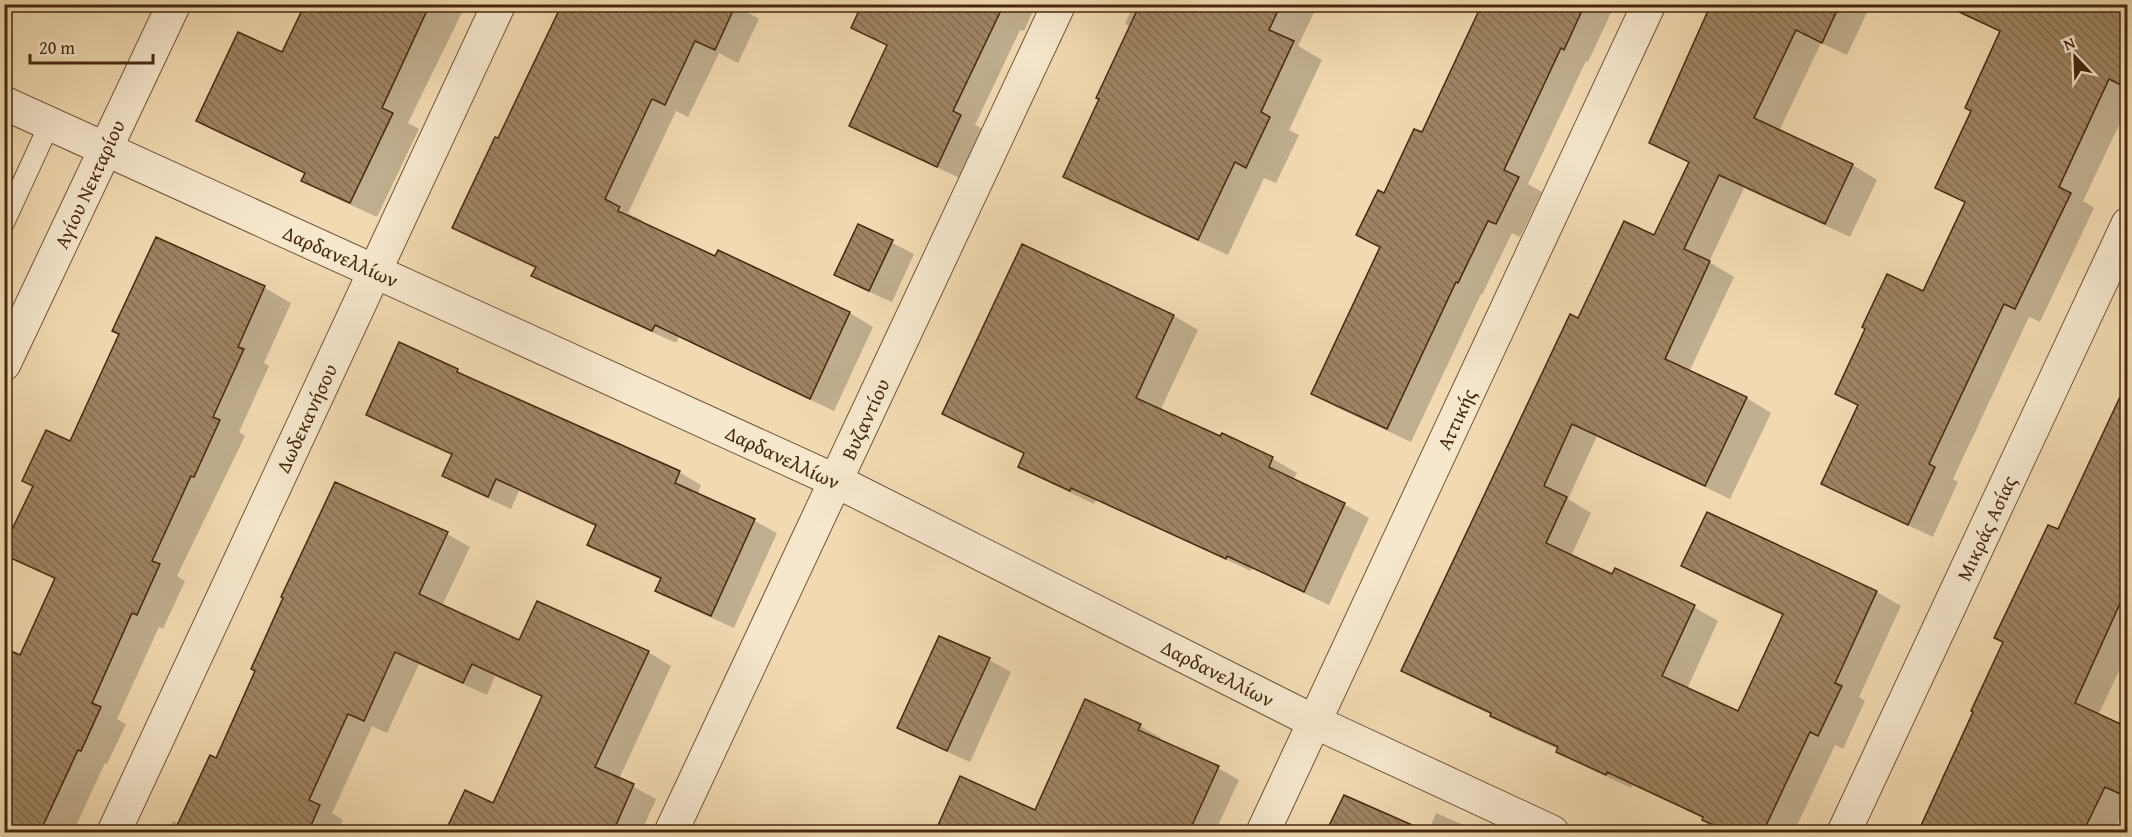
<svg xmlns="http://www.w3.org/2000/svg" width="2132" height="837" font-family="'Gentium Book Plus',serif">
  <defs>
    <pattern id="building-back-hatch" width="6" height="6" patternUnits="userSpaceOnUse" patternTransform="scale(1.5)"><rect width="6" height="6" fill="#9f8563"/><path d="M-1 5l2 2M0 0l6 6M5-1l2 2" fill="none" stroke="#836d50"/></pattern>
  </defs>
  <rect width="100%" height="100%" fill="#f1dab2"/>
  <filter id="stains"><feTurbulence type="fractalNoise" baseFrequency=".00333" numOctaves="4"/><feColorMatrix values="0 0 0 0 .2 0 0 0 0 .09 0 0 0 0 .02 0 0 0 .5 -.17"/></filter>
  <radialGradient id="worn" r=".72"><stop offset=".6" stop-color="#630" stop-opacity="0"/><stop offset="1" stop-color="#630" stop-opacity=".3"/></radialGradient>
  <!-- shadow -->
  <g fill="#0003" fill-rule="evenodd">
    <polygon points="307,4 466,4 408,123 419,129 377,217 329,195 303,180 306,174 225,135 198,120 283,54"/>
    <path d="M734,4L759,19L738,63L719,53L688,117L676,111L628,213L643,221L642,224L716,258L719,252L850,313L873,327L834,411L679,337L676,343L557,289L533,276L537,269L477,241L454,228L499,140ZM619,207H622L616,219Z"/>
    <polygon points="864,4 1036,4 1024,31 1020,30 975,125 983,129 960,178 874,139 851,126 888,46 853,27"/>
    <polygon points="1134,4 1318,4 1298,46 1322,60 1289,130 1299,135 1276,183 1264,178 1228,255 1094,193 1065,177 1131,27 1125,24"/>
    <polygon points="1484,4 1603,4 1602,7 1611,13 1588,62 1586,61 1528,184 1542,192 1520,237 1512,233 1482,295 1481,294 1411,442 1336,407 1312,393 1381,248 1358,235 1423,134"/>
    <polygon points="1712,4 1871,4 1847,55 1821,43 1779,131 1853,165 1877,180 1850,237 1744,188 1709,262 1734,277 1689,372 1747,398 1771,413 1730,499 1597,436 1568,499 1591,513 1571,556 1613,577 1694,607 1718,621 1687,689 1739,713 1784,616 1708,580 1683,566 1708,514 1877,592 1901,606 1859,697 1865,701 1843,749 1835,745 1794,832 1727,832 1704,818 1632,785 1631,788 1582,765 1558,751 1558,749 1516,730 1492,715 1427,685 1403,671 1579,320 1655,237 1690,163 1651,142"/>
    <polygon points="1948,4 2128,4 2128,106 2083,201 2094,208 2040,322 2029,317 1953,479 1958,482 1933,537 1848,497 1823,483 1859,407 1837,393 1923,293 1966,203 1937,187 1972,111 2001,32"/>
    <polygon points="859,226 914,254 892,302 858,287 836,275"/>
    <polygon points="157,239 265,288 291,303 264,363 269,366 239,432 245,436 177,576 185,581 163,629 159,627 117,719 126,724 107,764 105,763 73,832 4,832 4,650 21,657 56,580 4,554 70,443 120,334"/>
    <polygon points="1023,246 1174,316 1198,330 1160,411 1221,438 1222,435 1273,459 1297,473 1293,480 1344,504 1369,518 1329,605 1252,568 1251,571 1096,500 1094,504 1044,480 1020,466 1025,454 968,428 944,414"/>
    <polygon points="457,371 479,383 679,472 701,485 697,495 755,521 777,533 734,628 679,603 657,590 662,580 611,557 589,544 597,527 519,491 511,509 465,488 443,475 453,456 389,427 367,415"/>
    <polygon points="2128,389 2128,652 2098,715 2128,729 2128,801 2113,832 1920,832 2059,531"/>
    <polygon points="447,534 470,547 442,606 520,642 648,652 671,666 619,779 656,799 641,832 447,832 465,792 494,805 542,697 495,676 487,695 419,664 387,733 372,726 332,813 343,820 337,832 168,832 173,821 180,824 217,760"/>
    <polygon points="989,660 1011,672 970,762 921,740 899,728"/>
    <polygon points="1086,701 1140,726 1161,738 1160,741 1218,768 1239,780 1215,832 936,832 961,778 1035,812"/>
    <polygon points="1344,797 1424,832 1328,832"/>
    <polygon points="1436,813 1480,832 1428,832"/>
  </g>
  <!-- building -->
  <g fill="url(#building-back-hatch)" stroke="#46290d" stroke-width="1.5">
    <polygon points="305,4 430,4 382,108 393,113 350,203 301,181 305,173 196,121 238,32 282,52"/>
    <polygon points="562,4 736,4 715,50 695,41 665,105 652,99 605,199 620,207 618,211 715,256 718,250 850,312 810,399 655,325 652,331 531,276 536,267 452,228 495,137 498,138"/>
    <polygon points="862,4 1004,4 953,111 961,115 937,167 849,126 887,45 851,28"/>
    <polygon points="1140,4 1281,4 1269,30 1294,41 1261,112 1270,117 1246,168 1235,162 1198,240 1063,177 1099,99 1096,98"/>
    <polygon points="1482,4 1585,4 1564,50 1561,48 1504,170 1519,177 1496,224 1488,221 1458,283 1456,282 1387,429 1311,394 1380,247 1356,235 1378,190 1384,193 1414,129 1422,132"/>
    <polygon points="1711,4 1840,4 1822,43 1796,30 1754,118 1853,164 1825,224 1719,175 1684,249 1710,261 1665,359 1747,397 1705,486 1572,424 1544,486 1567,497 1546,543 1612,574 1615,568 1695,605 1662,676 1738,711 1783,614 1681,566 1707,512 1877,591 1835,683 1842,686 1818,736 1810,732 1763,832 1729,832 1702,820 1703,817 1607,772 1606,775 1556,752 1558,747 1490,716 1491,713 1401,671 1570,314 1578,318 1624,221 1654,235 1689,162 1649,143"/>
    <polygon points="1942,4 2127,4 2127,88 2109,79 2059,187 2071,193 2015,309 2004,304 1929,464 1935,467 1908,525 1821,484 1858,405 1835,394 1865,329 1862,327 1887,274 1923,291 1965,202 1935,188 1971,111 1965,108 2000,31"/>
    <polygon points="858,224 893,240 869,291 834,275"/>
    <polygon points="156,237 265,286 238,347 244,349 213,417 220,420 194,477 191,476 152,561 160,564 137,615 132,613 92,703 101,707 81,751 78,750 40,832 4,832 4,648 20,655 55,578 4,555 4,546 33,486 22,481 46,430 70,441 119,334 112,331"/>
    <polygon points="1022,244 1174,315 1136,398 1220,436 1222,433 1273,457 1269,467 1345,503 1304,592 1227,556 1226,559 1071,488 1070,491 1018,467 1024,453 942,414"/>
    <polygon points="399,342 458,369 457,372 680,471 675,483 755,519 711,616 655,591 661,578 587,545 596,525 496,479 488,497 442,476 452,454 366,415"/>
    <polygon points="2127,382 2127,588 2075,703 2127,727 2127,797 2105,787 2083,832 1918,832 1973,712 1971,711 2003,642 1994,638 2048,525 2058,529"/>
    <polygon points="335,482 448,532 419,594 519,640 537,601 649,651 595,767 634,784 613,832 445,832 465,790 493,803 542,696 472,664 463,683 395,652 364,721 348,714 309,800 320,805 308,832 174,832 210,755 216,758 255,671 251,669 283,598 281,597"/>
    <polygon points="939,636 990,658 947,751 897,728"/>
    <polygon points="1085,699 1141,724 1138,730 1219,766 1189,832 935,832 960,776 1035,810"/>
    <polygon points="1344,795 1428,832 1326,832"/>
  </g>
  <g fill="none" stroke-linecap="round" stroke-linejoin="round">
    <defs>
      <polyline id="service" points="4,223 50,123"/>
      <g id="minor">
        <polyline points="4,103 836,481 1315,722 1552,832"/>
        <polyline points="114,832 499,4"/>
        <polyline points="671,832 1059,4"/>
        <polyline points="1263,832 1649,4"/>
      </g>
      <g id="tertiary">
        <polyline points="4,364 174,4"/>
        <polyline points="1844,832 2128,224"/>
      </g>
    </defs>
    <!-- service casing -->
    <use href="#service" stroke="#715536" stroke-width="22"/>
    <!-- minor casing -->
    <use href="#minor" stroke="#715536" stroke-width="35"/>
    <!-- tertiary casing -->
    <use href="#tertiary" stroke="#715536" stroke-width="35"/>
    <!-- service -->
    <use href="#service" stroke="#f6e7cd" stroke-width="20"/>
    <!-- minor -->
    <use href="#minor" stroke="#f6e7cd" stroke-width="33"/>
    <!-- tertiary -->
    <use href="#tertiary" stroke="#f6e7cd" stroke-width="33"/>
  </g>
  <g text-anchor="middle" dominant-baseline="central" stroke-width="4.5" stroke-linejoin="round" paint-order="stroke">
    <!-- street labels -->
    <g font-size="20" fill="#46290d" stroke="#f6e7cd">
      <text transform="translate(89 184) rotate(-65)">Αγίου Νεκταρίου</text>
      <text transform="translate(341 256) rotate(24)">Δαρδανελλίων</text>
      <text transform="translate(306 418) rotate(-65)">Δωδεκανήσου</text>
      <text transform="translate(865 419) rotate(-65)">Βυζαντίου</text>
      <text transform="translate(1456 419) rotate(-65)">Αττικής</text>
      <text transform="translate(783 457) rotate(25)">Δαρδανελλίων</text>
      <text transform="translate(1986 528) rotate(-65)">Μικράς Ασίας</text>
      <text transform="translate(1218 673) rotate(27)">Δαρδανελλίων</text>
    </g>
  </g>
  <!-- margin -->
  <rect width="2132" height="837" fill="none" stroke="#f1dab2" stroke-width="24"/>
  <rect x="6" y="6" width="2120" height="825" fill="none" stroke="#46290d" stroke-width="3"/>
  <rect x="12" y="12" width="2108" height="813" fill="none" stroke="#46290d" stroke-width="1.5"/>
  <!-- north arrow -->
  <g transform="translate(2075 57) rotate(337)" stroke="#f6e7cd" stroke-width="4.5" paint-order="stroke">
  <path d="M0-4.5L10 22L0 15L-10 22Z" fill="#46290d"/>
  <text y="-9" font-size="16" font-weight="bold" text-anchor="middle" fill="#46290d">N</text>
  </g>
  <!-- scale -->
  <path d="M30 54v9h123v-9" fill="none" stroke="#46290d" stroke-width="3"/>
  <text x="39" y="54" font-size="18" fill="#46290d" stroke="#f6e7cd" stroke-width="4.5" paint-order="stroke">20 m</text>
  <rect width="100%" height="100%" filter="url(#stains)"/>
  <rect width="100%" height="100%" fill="url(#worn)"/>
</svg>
